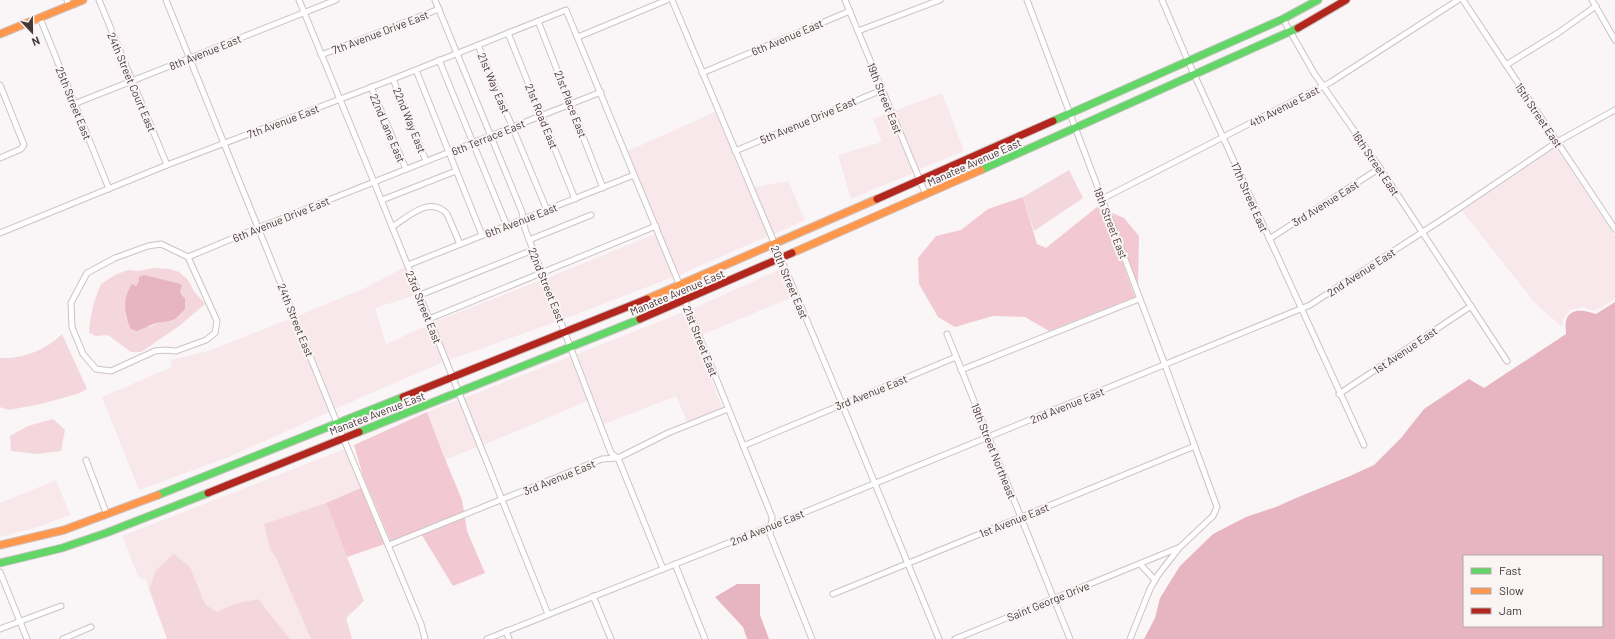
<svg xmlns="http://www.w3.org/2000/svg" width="1615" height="639" font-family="Barlow,sans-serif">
  <rect width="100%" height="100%" fill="#faf5f6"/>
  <!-- built -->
  <g fill="#f8e8eb">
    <polygon points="942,93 964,151 918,170 894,111"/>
    <polygon points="715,112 768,236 679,275 628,151"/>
    <polygon points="888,113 913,173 851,199 838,155 882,142 873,119"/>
    <polygon points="1556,147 1615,236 1615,296 1613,300 1595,311 1583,307 1570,310 1563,319 1563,325 1561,326 1535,303 1462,211"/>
    <polygon points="788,181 805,220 774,234 754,187"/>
    <polygon points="655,234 673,277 564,319 547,278"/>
    <polygon points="405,267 416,295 375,308 386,344 428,325 443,362 335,409 298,316 367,287"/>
    <polygon points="781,269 792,297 702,335 692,309"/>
    <polygon points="541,280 558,321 449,360 434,322"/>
    <polygon points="686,311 722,408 687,422 676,396 604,424 577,354"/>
    <polygon points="292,318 329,412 229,457 139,490 102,397 172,367 170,360 209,351"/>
    <polygon points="571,356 588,401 483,445 464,398"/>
    <polygon points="458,400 477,447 445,460 427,412"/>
    <polygon points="345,449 361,488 326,503 264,524 270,549 277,560 311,639 290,639 258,599 237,603 216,612 205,605 190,567 174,555 156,570 149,589 146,580 139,578 122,536"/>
    <polygon points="56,480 70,515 38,527 0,537 0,503"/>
  </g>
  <!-- green -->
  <g fill="#f4d6dd" fill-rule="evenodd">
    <polygon points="1069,170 1083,198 1034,231 1023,197"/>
    <path d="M153,268L170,269L179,272L188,280L194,291L205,304L179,326L141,352H131L108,335L96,336L89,333C90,315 94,300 101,284L115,275L128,270L139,271ZM163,280L181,284L180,290L185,307L150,327L126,319C125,306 124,296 132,284L136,286L139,281Z"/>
    <path d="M62,334L87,389L77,394L41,404L9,410L0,407V358C23,359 46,350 62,334Z"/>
    <polygon points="53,419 65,430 61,451 37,454 11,451 10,436 28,426"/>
    <polygon points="326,503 364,601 346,618 352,639 311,639 277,560 270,549 264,524"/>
    <polygon points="174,554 190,567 205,604 216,612 237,603 258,599 290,639 167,639 149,589 156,570"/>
  </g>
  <!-- forest -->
  <g fill="#f2c9d2">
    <polygon points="1023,197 1037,244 1046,248 1097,207 1103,209 1135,297 1049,331 1025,317 993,316 955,327 938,317 919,284 918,258 936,236 961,230 988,209"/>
    <polygon points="1110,212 1124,218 1139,236 1138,286"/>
    <polygon points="427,412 443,454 462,500 467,531 485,573 453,586 420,532 391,542 363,476 354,445"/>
    <polygon points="361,488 385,544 347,557 326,503"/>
  </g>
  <!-- water -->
  <g fill="#e7b5c1" fill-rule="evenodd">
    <path d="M144,275L181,284L182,287L180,291L182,296L185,298V309L175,319L169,321L156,323L137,331L131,329C124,315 122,298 132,284L136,286L139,281V277Z"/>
    <path d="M1615,302V639H1144L1155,618L1160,598L1180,566L1213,534L1246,517L1276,507L1296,498L1350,476L1374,465L1401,438L1424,409L1469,379L1484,388L1566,334C1566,330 1565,325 1566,321C1570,306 1586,311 1596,314ZM1464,556H1602V626H1464Z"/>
    <polygon points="737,584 760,584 760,615 769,639 747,639 743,627 715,597"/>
  </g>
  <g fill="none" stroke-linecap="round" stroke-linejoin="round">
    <defs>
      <g id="street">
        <polyline points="67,0 69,6"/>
        <polyline points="99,0 167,165"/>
        <polyline points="166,0 337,423 421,624 425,639"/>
        <polyline points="299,0 374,182 548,614"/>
        <polyline points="435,0 522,212 525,229 611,453 618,458 663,569"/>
        <polyline points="672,0 840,399 939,639"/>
        <polyline points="845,0 926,195"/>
        <polyline points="1027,0 1165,365 1217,507 1213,516 1179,548 1158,575 1150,589 1130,639"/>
        <polyline points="1162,0 1188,61 1364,445"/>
        <polyline points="1463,0 1615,229"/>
        <polyline points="1592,0 1615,40"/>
        <polyline points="40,18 109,189"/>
        <polyline points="1283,19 1314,73 1380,168 1507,361"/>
        <polyline points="538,21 603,188"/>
        <polyline points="858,31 940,0"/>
        <polyline points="508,33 575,199"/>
        <polyline points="578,37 667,0"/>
        <polyline points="478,45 547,210"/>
        <polyline points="321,55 439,9"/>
        <polyline points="439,60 507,226"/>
        <polyline points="1506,65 1558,33 1596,6"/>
        <polyline points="416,70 482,235"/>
        <polyline points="702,73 850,11"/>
        <polyline points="393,79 426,161"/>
        <polyline points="0,85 24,145 21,149 0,158"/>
        <polyline points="371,87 406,169"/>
        <polyline points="74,104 336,0"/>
        <polyline points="735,151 882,90"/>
        <polyline points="1102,199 1331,82 1458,0"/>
        <polyline points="382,200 456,171"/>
        <path d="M392,227C408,217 430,195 447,214L460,244"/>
        <polyline points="0,233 167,165 393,79 566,10 680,286 685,301 772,517 770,534 812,639"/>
        <polyline points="1269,239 1380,168"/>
        <polyline points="529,240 591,215"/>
        <polyline points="188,257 217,321 215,333 206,340 176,351 165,350 155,351 111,371 96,369 83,354 72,327 71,303 87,273 115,258 148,246 161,244 188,257 258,228 601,92"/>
        <polyline points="408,265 634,175"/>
        <polyline points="420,295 533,250"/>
        <polyline points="429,319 656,226"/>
        <polyline points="947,334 1070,639"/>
        <polyline points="961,370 1139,299"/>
        <polyline points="1339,394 1471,306"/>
        <polyline points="743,446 956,357"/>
        <polyline points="86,460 107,515"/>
        <polyline points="389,545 602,459 618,458 668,433 728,409"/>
        <polyline points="675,564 705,639"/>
        <polyline points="1140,564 1155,580"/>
        <polyline points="0,572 27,639"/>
        <polyline points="833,594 1195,446"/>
        <polyline points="593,596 611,639"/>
        <polyline points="0,629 61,606"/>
        <polyline points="506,631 509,639"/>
        <polyline points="63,639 91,627"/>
        <polyline points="487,639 771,526 1310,305 1452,213 1557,142 1615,110"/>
        <polyline points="955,639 1178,548"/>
      </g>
      <g id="fast">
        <polyline points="1053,121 1283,19 1318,0"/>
        <polyline points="981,170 1298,28"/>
        <polyline points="359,432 640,319"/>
        <polyline points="158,495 403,397"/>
        <polyline points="0,563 62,548 106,533 208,493"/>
      </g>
      <g id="slow">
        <polyline points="0,34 83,0"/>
        <polyline points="792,253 981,170"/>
        <polyline points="647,299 877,199"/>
        <polyline points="0,545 64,530 158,495"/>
      </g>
      <g id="jam">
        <polyline points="1298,28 1346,0"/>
        <polyline points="877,199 1053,121"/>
        <polyline points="640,319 792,253"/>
        <polyline points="403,397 647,299"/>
        <polyline points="208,493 359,432"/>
      </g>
    </defs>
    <!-- street casing -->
    <use href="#street" stroke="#cbc3c4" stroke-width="7"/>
    <!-- fast casing -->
    <use href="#fast" stroke="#cbc3c4" stroke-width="9"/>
    <!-- slow casing -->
    <use href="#slow" stroke="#cbc3c4" stroke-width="9"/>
    <!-- jam casing -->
    <use href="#jam" stroke="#cbc3c4" stroke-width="9"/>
    <!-- street -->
    <use href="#street" stroke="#fefefe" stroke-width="5"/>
    <!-- fast -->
    <use href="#fast" stroke="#63d668" stroke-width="7"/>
    <!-- slow -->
    <use href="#slow" stroke="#ff974d" stroke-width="7"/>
    <!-- jam -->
    <use href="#jam" stroke="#b3261e" stroke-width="7"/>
  </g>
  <g text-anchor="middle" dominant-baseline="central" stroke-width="4" stroke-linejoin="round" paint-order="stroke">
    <!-- street labels -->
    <g font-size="11" fill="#44373a" stroke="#fbf4f5">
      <text transform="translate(380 32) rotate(-21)">7th Avenue Drive East</text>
      <text transform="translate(787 37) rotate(-23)">6th Avenue East</text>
      <text transform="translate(205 52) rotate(-22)">8th Avenue East</text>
      <text transform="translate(132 82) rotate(67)">24th Street Court East</text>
      <text transform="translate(494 83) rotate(67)">21st Way East</text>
      <text transform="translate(885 98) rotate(68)">19th Street East</text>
      <text transform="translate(74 103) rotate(68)">25th Street East</text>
      <text transform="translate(571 104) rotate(69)">21st Place East</text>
      <text transform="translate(1284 106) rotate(-27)">4th Avenue East</text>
      <text transform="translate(1539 115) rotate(56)">15th Street East</text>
      <text transform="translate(542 116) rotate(68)">21st Road East</text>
      <text transform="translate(410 120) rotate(68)">22nd Way East</text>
      <text transform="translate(808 120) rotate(-23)">5th Avenue Drive East</text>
      <text transform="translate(283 121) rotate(-21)">7th Avenue East</text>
      <text transform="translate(388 128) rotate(67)">22nd Lane East</text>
      <text transform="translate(488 137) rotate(-22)">6th Terrace East</text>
      <text transform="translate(974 162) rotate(-24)">Manatee Avenue East</text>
      <text transform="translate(1376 163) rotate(56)">16th Street East</text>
      <text transform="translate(1250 197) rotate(66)">17th Street East</text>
      <text transform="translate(1325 203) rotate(-32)">3rd Avenue East</text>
      <text transform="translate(281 219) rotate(-22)">6th Avenue Drive East</text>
      <text transform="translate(521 220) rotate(-21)">6th Avenue East</text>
      <text transform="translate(1111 223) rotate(69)">18th Street East</text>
      <text transform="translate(1361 272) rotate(-33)">2nd Avenue East</text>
      <text transform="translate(790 282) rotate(67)">20th Street East</text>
      <text transform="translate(547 285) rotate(68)">22nd Street East</text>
      <text transform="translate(677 292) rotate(-23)">Manatee Avenue East</text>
      <text transform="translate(424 307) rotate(68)">23rd Street East</text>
      <text transform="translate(296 320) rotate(68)">24th Street East</text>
      <text transform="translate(701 341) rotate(68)">21st Street East</text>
      <text transform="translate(1405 350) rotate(-34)">1st Avenue East</text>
      <text transform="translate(871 392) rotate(-22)">3rd Avenue East</text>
      <text transform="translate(1067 405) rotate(-22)">2nd Avenue East</text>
      <text transform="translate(377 413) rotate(-21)">Manatee Avenue East</text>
      <text transform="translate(994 451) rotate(68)">19th Street Northeast</text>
      <text transform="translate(559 477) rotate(-22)">3rd Avenue East</text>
      <text transform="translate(1014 520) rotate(-22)">1st Avenue East</text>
      <text transform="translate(767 527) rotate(-22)">2nd Avenue East</text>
      <text transform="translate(1048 601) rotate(-22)">Saint George Drive</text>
    </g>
  </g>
  <!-- legend -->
  <rect x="1463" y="555" width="140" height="72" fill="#fbf4f5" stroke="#b2a8aa"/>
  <rect x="1471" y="568" width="20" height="6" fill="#63d668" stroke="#b2a8aa"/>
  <text x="1499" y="575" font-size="12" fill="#44373a">Fast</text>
  <rect x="1471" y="588" width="20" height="6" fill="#ff974d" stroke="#b2a8aa"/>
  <text x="1499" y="595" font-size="12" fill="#44373a">Slow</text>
  <rect x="1471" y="608" width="20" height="6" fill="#b3261e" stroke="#b2a8aa"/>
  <text x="1499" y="615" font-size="12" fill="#44373a">Jam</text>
  <!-- north arrow -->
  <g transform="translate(32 32) rotate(158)" stroke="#fbf4f5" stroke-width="3" paint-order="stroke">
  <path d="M0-3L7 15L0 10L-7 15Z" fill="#44373a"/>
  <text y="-6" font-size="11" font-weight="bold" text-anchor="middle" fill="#44373a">N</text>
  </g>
</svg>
